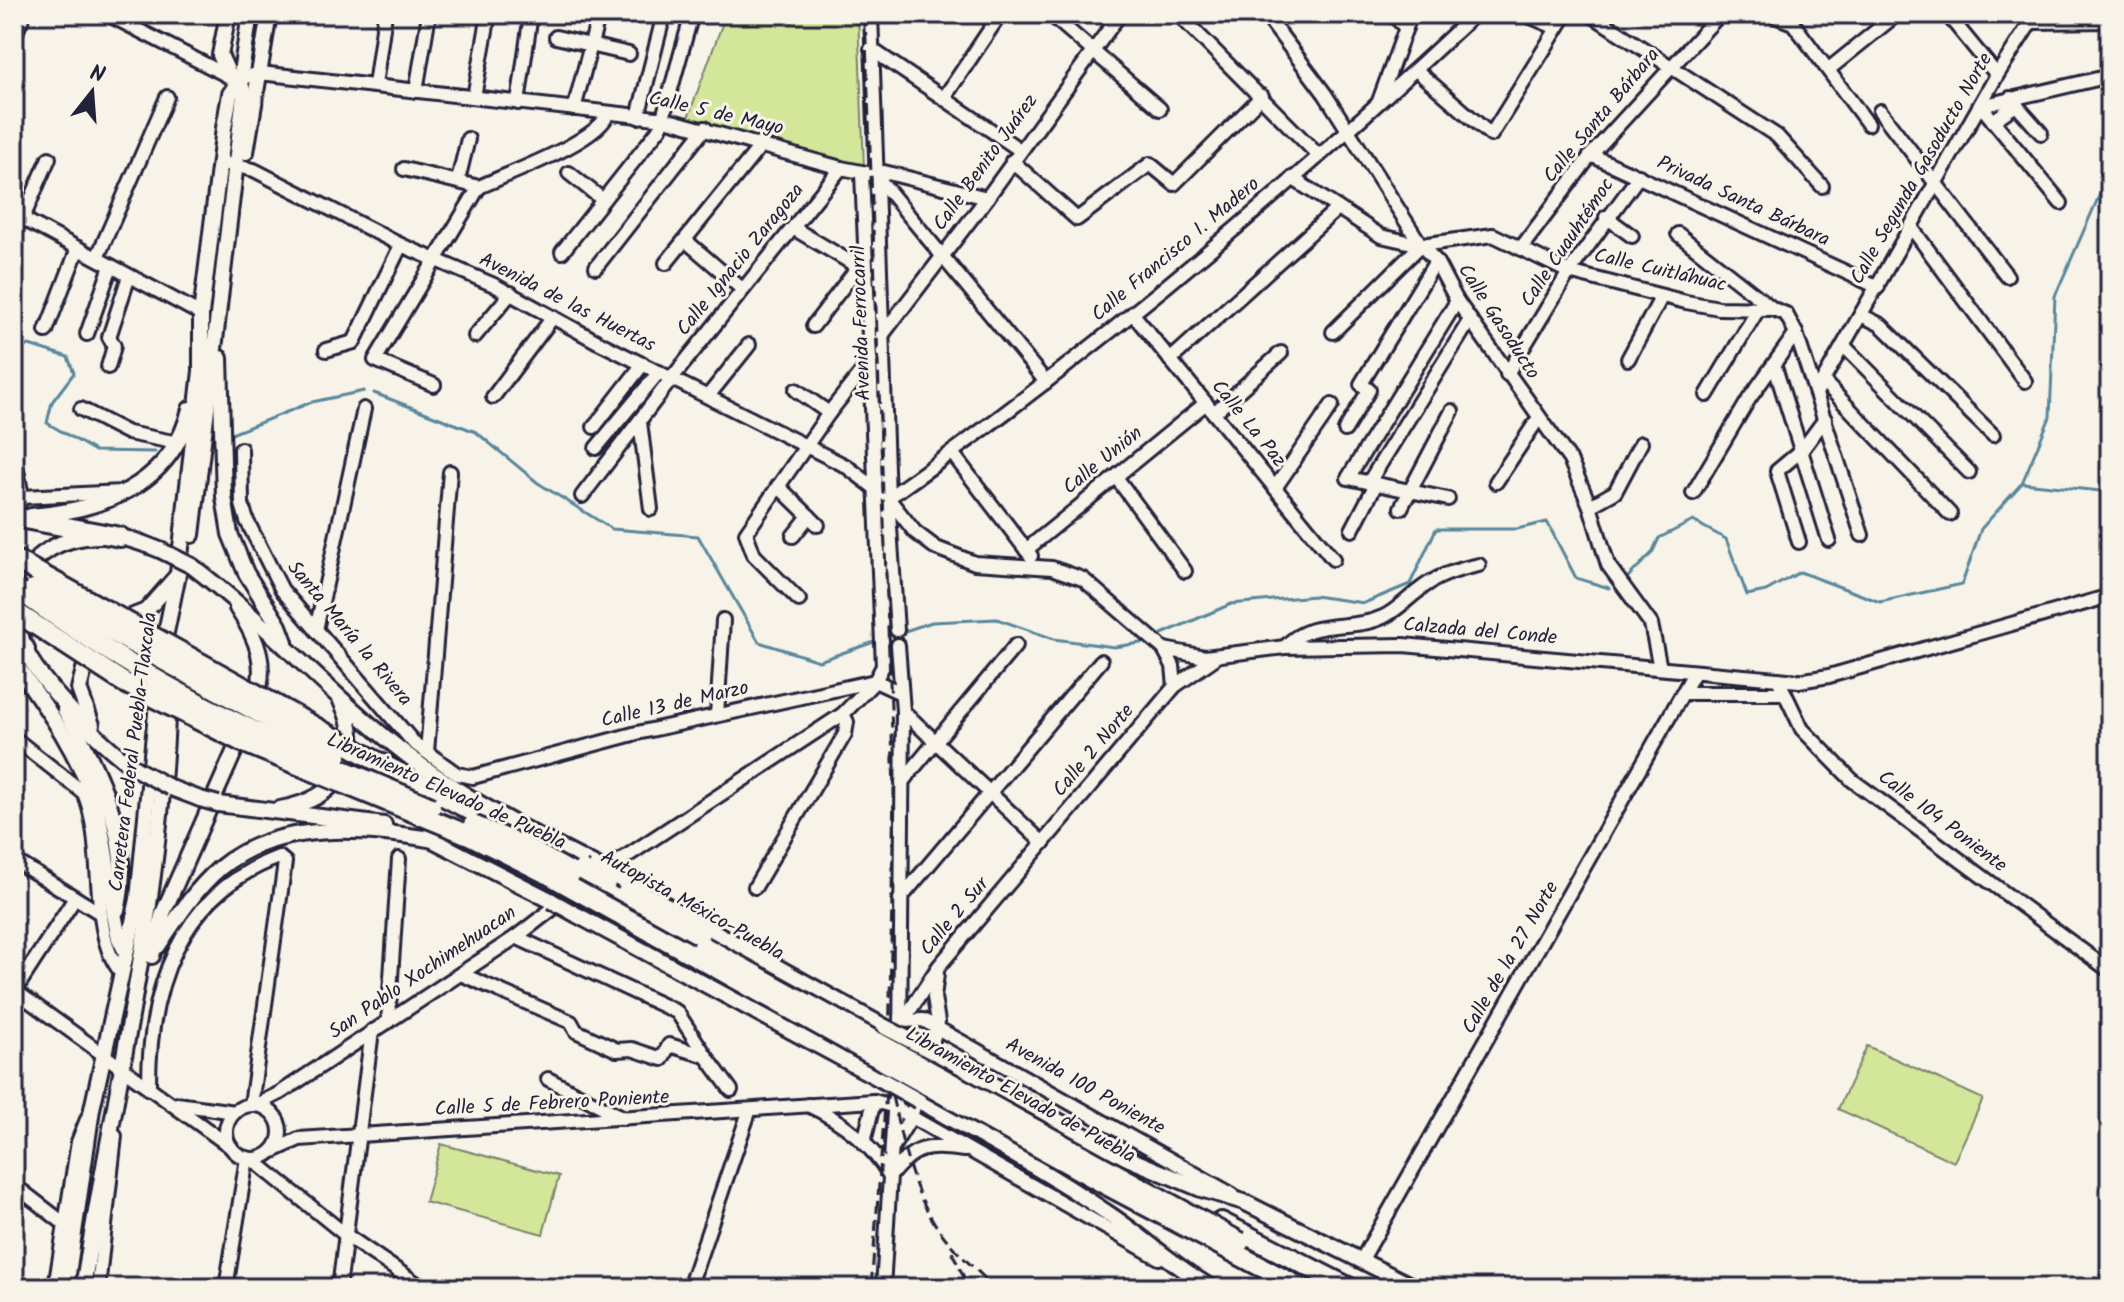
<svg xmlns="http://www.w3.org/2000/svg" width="2124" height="1302" font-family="Kalam,sans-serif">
  <rect width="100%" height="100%" fill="#f7f3e8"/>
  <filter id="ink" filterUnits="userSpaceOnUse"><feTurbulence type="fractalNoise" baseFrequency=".0125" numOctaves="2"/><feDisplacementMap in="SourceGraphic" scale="16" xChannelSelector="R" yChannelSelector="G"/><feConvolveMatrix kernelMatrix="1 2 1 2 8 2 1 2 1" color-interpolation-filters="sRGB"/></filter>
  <g filter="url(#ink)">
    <!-- green -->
    <g fill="#d3e69a" stroke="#7a846a" stroke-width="2">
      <polygon points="726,14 780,14 791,22 796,14 858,14 864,167 687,120"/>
      <polygon points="1867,1046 1983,1099 1954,1162 1838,1109"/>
      <polygon points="441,1144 559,1176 543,1234 425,1202"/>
    </g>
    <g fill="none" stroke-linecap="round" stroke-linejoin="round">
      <!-- stream -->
      <g stroke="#58869c" stroke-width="3">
        <polyline points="14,352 29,345 68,357 74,373 52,402 47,423 95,451 155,452"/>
        <polyline points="374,393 476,432 538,483 612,529 698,536 759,642 819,661 874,642"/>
        <polyline points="229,435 312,402 364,391"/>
        <polyline points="2023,483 2110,492"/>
        <polyline points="1628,577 1652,553 1659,538 1693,521 1726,539 1747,595 1766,591 1800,572 1880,602 1962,584 1981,529 2022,483 2050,417 2055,296 2110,171"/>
        <polyline points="905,631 932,622 997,619 1054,639 1114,647 1147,642"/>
        <polyline points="1162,634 1231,604 1314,596 1364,603 1410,584 1436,529 1517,529 1547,522 1576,578 1609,588"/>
      </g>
      <defs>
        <g id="minor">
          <polyline points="107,14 230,77 240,79 260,73 665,119 841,168 877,175 884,172 987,198"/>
          <polyline points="871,14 888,498 897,630"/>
          <polyline points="1050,14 1160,109"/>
          <polyline points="1178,14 1318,155"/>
          <polyline points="1265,14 1325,94 1421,245 1436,261 1457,301 1570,460 1590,506 1608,565 1651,624 1660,668"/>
          <polyline points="1392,14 1406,28"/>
          <polyline points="1524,14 1557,28"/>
          <polyline points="1590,14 1777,136 1822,186"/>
          <polyline points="1769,14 1793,23 1868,124"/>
          <polyline points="1947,14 1997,75"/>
          <polyline points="2032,22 2110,21"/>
          <polyline points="14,37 24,14"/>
          <polyline points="556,37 629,54"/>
          <polyline points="871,49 1020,150"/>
          <polyline points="1829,69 1897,14"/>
          <polyline points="1416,70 1491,135 1566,14"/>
          <polyline points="375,85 385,14"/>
          <polyline points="416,91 429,14"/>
          <polyline points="474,97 489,14"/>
          <polyline points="944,98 997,19"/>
          <polyline points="2010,98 2041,133"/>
          <polyline points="1379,101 1411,14"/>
          <polyline points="518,103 531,14"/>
          <polyline points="574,109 599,14"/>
          <polyline points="1880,111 2007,276"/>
          <polyline points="638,117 664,14"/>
          <polyline points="1993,121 2017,104"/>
          <polyline points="1591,155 1878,287"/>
          <polyline points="1012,161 1077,219 1150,164 1174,184 1262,96"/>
          <polyline points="219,162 254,170 401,245 494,285 598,342 846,466 888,498 915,532 936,548 975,563 1052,568 1083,579 1164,649 1205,657 1285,647 1403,645 1799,681 1829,676 2110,596"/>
          <polyline points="404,169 479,187"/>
          <polyline points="569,173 603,200"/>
          <polyline points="878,178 1046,382"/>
          <polyline points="1292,178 1381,236 1421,245 1493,235 1569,272 1686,302 1719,308 1773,309 1786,314 1796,333 1862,535"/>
          <polyline points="458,180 468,139"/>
          <path d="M479,187C507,174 600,141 608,113"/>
          <polyline points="2061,203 1981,106 2110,76"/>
          <polyline points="14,214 201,314"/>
          <polyline points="1606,217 1632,236"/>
          <polyline points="23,218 49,158"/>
          <polyline points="1911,227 2025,381"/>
          <polyline points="793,228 867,272"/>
          <polyline points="1678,234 1773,309"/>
          <polyline points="685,240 742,289"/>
          <polyline points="1521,248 1591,155 1720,14"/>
          <polyline points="562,252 660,128 692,14"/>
          <polyline points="97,258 167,97"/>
          <polyline points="666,263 762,144"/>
          <polyline points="596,267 705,128"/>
          <polyline points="1133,314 1333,559"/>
          <polyline points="1861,315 1881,325 1993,435"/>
          <polyline points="813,326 858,267"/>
          <polyline points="46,331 78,248"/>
          <polyline points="1333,332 1421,245"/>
          <polyline points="87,334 111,266"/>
          <polyline points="883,334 987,198 1120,14"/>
          <polyline points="475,336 511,293"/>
          <polyline points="1844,346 1969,472"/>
          <polyline points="326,350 354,342 401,245"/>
          <polyline points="1628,359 1662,296"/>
          <polyline points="1170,360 1338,208"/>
          <polyline points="1774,364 1829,540"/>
          <polyline points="108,367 114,346 109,337 129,276"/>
          <polyline points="1507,374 1569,272 1639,176"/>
          <polyline points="1823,381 1950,514"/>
          <polyline points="434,385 375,360 479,187"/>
          <polyline points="796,390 829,413"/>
          <polyline points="1816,393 1997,75 2036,14"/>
          <polyline points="1707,395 1759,308"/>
          <polyline points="708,396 749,345"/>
          <polyline points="493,397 553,317"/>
          <polyline points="81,409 128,433 178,443"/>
          <polyline points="1214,413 1281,353"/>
          <polyline points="640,422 651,509"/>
          <polyline points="594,427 643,364"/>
          <polyline points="1345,430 1369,390 1361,384 1436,261"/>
          <polyline points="596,448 659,372"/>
          <polyline points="241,449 242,504 247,521 282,590 414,743 457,774 473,777 637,733 875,681 901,693"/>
          <polyline points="952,453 1031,556"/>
          <polyline points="14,454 22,497 14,514"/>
          <polyline points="1116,477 1185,571"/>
          <polyline points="1369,482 1470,320"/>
          <polyline points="1496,482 1538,419"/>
          <polyline points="778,486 818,525"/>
          <polyline points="1275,488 1332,405"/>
          <polyline points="1693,493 1749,399 1796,333"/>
          <polyline points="582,496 672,378 841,168"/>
          <polyline points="22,497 122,492"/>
          <path d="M888,498C1095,353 1291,187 1475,14"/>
          <polyline points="1448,499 1348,478 1457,301"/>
          <polyline points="1590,506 1615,492 1641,443"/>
          <polyline points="1401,508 1452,411"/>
          <polyline points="1352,530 1376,484"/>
          <polyline points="793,536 809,516"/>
          <polyline points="1799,542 1777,471 1802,450 1825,419"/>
          <polyline points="1026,550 1206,403"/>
          <polyline points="799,600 754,555 746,533 829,413 871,360"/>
          <polyline points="316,630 364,409"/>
          <polyline points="898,645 903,711 900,1042"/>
          <path d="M1285,647C1312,617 1350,632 1383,617C1396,611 1406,600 1418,591C1436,576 1456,570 1479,565"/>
          <polyline points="1164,649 1173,666 1175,686"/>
          <polyline points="1778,679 1802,729 1852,780 2110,971"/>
          <polyline points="1685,693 1784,693"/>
          <polyline points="903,711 1043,843"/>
          <polyline points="717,715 723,620"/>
          <path d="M14,738L84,793C106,844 88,935 121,972"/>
          <polyline points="427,752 450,472"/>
          <polyline points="902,782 1016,645"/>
          <polyline points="14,860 100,913"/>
          <polyline points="755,887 845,734 847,722 843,714"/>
          <polyline points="900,899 1101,661"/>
          <polyline points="516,937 677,1012 706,1056"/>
          <polyline points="461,974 571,1022 576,1031 617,1050 632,1049 662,1059 669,1045 706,1056 731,1090"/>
          <polyline points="14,990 231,1147"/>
          <polyline points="14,992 75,898"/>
          <polyline points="903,1021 939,966 1175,686 1215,658"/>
          <polyline points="903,1021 923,1020 1233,1195"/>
          <polyline points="388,1022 399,859"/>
          <polyline points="928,1057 938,1022 934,997 937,974"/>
          <polyline points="548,1079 624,1118"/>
          <path d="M149,1089C148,989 179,894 279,857L285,862L251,1105"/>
          <polyline points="177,1104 235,1112"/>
          <circle cx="253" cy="1132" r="27"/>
          <polyline points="256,1105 280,1093 516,937 586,883 843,714 875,681 883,666 862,173"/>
          <path d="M808,1105C843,1121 871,1143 890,1176C916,1144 926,1146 965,1150"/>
          <polyline points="864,1142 874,1101"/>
          <polyline points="892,1148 911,1117 923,1075"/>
          <polyline points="273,1151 299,1139 874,1101 892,1106 1159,1258"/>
          <polyline points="252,1159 347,1236 423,1288"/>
          <polyline points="14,1185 66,1225"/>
          <polyline points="1361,1261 1694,673"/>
          <polyline points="98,1288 115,1136"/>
          <polyline points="226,1288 247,1158"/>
          <polyline points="339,1288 372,1031"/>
          <polyline points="689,1288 749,1112"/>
          <polyline points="883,1288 896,1080"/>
        </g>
        <g id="major">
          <polyline points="228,14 220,55 230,77"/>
          <polyline points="246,152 269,14"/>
          <polyline points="220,358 224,497 230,534 246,573 279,626 285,642"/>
          <path d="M31,516C102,510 172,485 190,409"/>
          <polyline points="192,535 244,95 240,79"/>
          <path d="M192,566C268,624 332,697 407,755C466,800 531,833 596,866"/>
          <path d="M237,608C258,639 269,667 254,704"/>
          <polyline points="118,622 146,611 176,577"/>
          <polyline points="89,650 79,689 92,725"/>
          <polyline points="162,652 178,574 201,371 201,314 224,128 230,94 240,79 250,14"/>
          <path d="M14,662C47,708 81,755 97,811C108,853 109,896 119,938L126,952"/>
          <path d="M65,710C97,767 135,843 117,910"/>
          <path d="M136,769C103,746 39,683 24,647C0,572 46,529 119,537C133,539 147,545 160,550"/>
          <polyline points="171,788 200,799"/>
          <polyline points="218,804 384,825"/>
          <path d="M280,809C338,799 369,757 341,701"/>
          <polyline points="427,837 552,901"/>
          <polyline points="623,881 885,1027"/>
          <polyline points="577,915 880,1079"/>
          <path d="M158,946C176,919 195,889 220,868C277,820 366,828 434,840"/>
          <polyline points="152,956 163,913 242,734"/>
          <polyline points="933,1052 1120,1155 1201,1189 1244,1202 1416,1288"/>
          <path d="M919,1101C983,1137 1046,1171 1106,1212C1143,1236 1173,1266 1212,1288"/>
          <polyline points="56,1288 79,1142 89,1117"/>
          <polyline points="66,1288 92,1109 138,899 158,693"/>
          <path d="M83,1288C113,1099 159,910 167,718"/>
        </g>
        <g id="highway">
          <polyline points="14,517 120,537"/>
          <polyline points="14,635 25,649"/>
          <polyline points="371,758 523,838"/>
          <polyline points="606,883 724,949"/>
          <polyline points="1221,1222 1350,1288"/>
        </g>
      </defs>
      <!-- minor casing -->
      <use href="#minor" stroke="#22223b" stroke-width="18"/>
      <!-- major casing -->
      <use href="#major" stroke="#22223b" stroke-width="20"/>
      <!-- highway casing -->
      <use href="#highway" stroke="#22223b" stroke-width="24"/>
      <!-- minor -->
      <use href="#minor" stroke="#f7f3e8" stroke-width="12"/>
      <!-- major -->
      <use href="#major" stroke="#f7f3e8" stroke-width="14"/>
      <!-- highway -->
      <use href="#highway" stroke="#f7f3e8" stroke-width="18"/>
      <!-- rail -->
      <g stroke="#22223b" stroke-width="3" stroke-dasharray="12 6" stroke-linecap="butt">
        <polyline points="865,14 894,788 889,1053 871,1288"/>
        <path d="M892,1096C903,1145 913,1200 947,1240C961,1257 979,1272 995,1288"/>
        <polyline points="952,1252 969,1288"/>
      </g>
      <defs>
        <g id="major-bridge">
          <polyline points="160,550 192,566"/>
          <polyline points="136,769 171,788"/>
          <polyline points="200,799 218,804"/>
          <polyline points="596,866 623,881"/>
          <polyline points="552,901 577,915"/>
          <polyline points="885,1027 933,1052"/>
          <polyline points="880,1079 919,1101"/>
        </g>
        <g id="highway-bridge">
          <polyline points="14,559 371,758"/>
          <path d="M14,587C94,645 177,695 267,737C321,762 377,783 431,807"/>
          <polyline points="34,589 337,756"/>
          <polyline points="14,611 123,682 242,742 471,836 549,875 1106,1185 1301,1288"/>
          <polyline points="473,825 522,845 572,873"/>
          <polyline points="582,870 606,883"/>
          <polyline points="703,946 1240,1242"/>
        </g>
      </defs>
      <!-- major-bridge casing -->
      <use href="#major-bridge" stroke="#22223b" stroke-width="20" stroke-linecap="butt"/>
      <!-- highway-bridge casing -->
      <use href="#highway-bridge" stroke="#22223b" stroke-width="24" stroke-linecap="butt"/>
      <!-- major-bridge -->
      <use href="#major-bridge" stroke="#f7f3e8" stroke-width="14"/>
      <!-- highway-bridge -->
      <use href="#highway-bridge" stroke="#f7f3e8" stroke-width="18"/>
    </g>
  </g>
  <g text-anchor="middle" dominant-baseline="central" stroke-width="6" stroke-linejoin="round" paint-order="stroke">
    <!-- street labels -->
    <g font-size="20" fill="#22223b" stroke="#f7f3e8">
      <text transform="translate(716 114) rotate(13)">Calle 5 de Mayo</text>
      <text transform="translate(1602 116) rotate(-50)">Calle Santa Bárbara</text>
      <text transform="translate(986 163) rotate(-54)">Calle Benito Juárez</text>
      <text transform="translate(1922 169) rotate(-60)">Calle Segunda Gasoducto Norte</text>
      <text transform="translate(1743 202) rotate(25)">Privada Santa Bárbara</text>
      <text transform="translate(1568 243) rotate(-56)">Calle Cuauhtémoc</text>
      <text transform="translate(1176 250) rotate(-40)">Calle Francisco I. Madero</text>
      <text transform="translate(741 260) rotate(-51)">Calle Ignacio Zaragoza</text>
      <text transform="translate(1660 271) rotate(13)">Calle Cuitláhuac</text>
      <text transform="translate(567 303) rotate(27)">Avenida de las Huertas</text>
      <text transform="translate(1498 322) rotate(57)">Calle Gasoducto</text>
      <text transform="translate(862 323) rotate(-92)">Avenida Ferrocarril</text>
      <text transform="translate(1248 424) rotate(51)">Calle La Paz</text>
      <text transform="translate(1103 461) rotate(-39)">Calle Unión</text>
      <text transform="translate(1480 632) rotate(5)">Calzada del Conde</text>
      <text transform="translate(349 634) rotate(50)">Santa María la Rivera</text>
      <text transform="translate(675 705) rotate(-13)">Calle 13 de Marzo</text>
      <text transform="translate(1094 751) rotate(-50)">Calle 2 Norte</text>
      <text transform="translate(134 752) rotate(-83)">Carretera Federal Puebla-Tlaxcala</text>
      <text transform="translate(446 792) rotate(24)">Libramiento Elevado de Puebla</text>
      <text transform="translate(1942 822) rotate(37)">Calle 104 Poniente</text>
      <text transform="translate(692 906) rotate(29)">Autopista México-Puebla</text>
      <text transform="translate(955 917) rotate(-50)">Calle 2 Sur</text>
      <text transform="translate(1511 958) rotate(-60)">Calle de la 27 Norte</text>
      <text transform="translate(423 973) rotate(-34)">San Pablo Xochimehuacan</text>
      <text transform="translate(1085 1087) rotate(29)">Avenida 100 Poniente</text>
      <text transform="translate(1020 1096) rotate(29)">Libramiento Elevado de Puebla</text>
      <text transform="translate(552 1104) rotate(-3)">Calle 5 de Febrero Poniente</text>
    </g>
  </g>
  <!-- margin -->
  <rect width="2124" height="1302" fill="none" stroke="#f7f3e8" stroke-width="48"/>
  <rect x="24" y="24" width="2076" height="1254" fill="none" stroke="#22223b" stroke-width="3" filter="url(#ink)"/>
  <!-- north arrow -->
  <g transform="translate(92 92) rotate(17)" stroke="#f7f3e8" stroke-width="6" paint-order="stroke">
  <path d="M0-6L14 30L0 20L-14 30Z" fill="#22223b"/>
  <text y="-12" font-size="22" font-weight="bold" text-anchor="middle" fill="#22223b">N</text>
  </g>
</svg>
